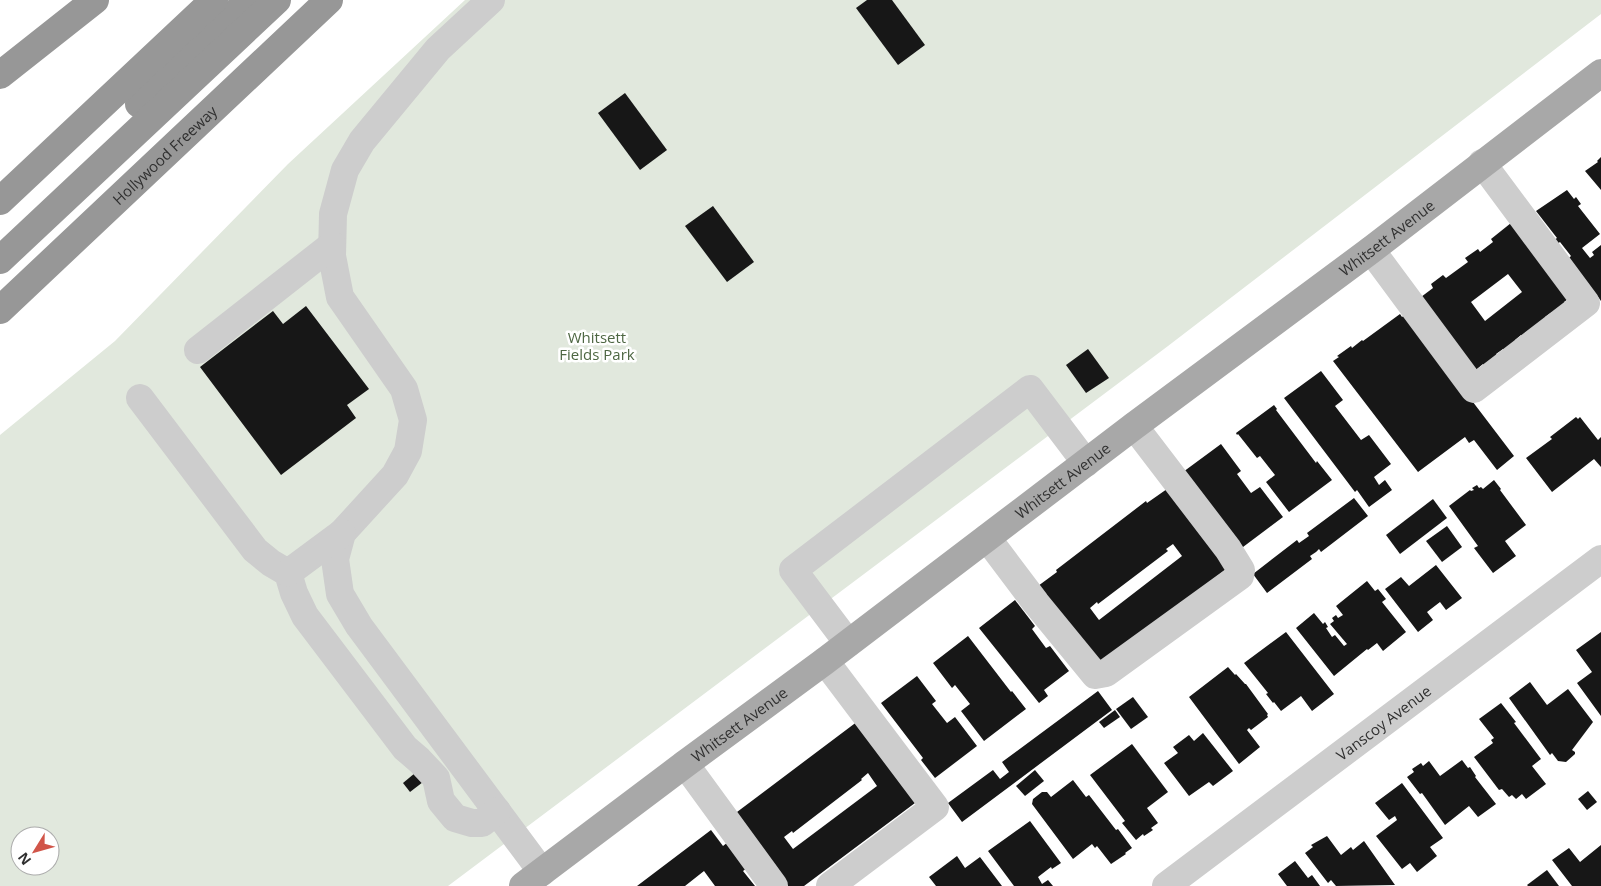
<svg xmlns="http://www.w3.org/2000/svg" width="1601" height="886" font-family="'Open Sans',sans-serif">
  <rect width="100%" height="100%" fill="#fff"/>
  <!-- green -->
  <path fill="#e1e8dd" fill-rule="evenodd" d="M465,0H1601V14L1168,346L448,886H0V435L115,341L288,164ZM20,836H50V866H20Z"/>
  <!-- building -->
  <g fill="#171717" fill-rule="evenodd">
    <polygon points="867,0 892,0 925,45 898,65 856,8"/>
    <polygon points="625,93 667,150 640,170 598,113"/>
    <polygon points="1601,157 1601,190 1585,171 1598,162 1597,161"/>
    <polygon points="1567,190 1574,199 1576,197 1581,204 1578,206 1600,234 1582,248 1590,258 1594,255 1592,252 1601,245 1601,301 1569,258 1571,256 1560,242 1557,244 1554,240 1557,238 1536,211"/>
    <polygon points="713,206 754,262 727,282 685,226"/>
    <path d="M1511,223L1575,294L1564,302L1566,305L1554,315L1552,312L1545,317L1547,320L1524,338L1521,335L1515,340L1517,343L1505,352L1503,349L1496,354L1498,357L1485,367L1483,364L1472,373L1417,300L1433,288L1431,284L1443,275L1446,278L1468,262L1465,258L1478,249L1480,252L1493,242L1491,239ZM1508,274L1522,292L1485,321L1471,302Z"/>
    <polygon points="306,306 369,389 347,405 356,418 281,475 200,367 273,311 283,324"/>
    <polygon points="1400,314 1402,317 1406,314 1514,456 1497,470 1474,440 1469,443 1465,437 1418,472 1333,361 1339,357 1337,356 1351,346 1352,348 1362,340 1363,341"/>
    <polygon points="1088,349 1109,378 1086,393 1066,365"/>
    <polygon points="1321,371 1343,400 1335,406 1361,440 1369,435 1391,464 1374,477 1379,485 1385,480 1392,490 1369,507 1357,490 1355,492 1284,398"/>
    <polygon points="1274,405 1277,409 1276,410 1316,463 1317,461 1332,480 1289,512 1266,482 1275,475 1260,456 1257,458 1238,434 1237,435 1236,433"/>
    <polygon points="1576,417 1578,419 1580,417 1598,440 1601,437 1601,467 1594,459 1552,492 1526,458 1552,439 1550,437"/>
    <polygon points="1221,444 1241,471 1237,474 1251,493 1260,487 1283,517 1239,550 1183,472"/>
    <polygon points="1494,480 1501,489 1500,490 1526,525 1505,541 1516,556 1493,573 1474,548 1478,546 1449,506 1470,490 1471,491 1474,490 1472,488 1477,485 1479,488 1481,487 1483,489"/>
    <path d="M1167,489L1229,567L1097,667L1038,586L1057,572L1056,570L1146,501L1147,503ZM1173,544L1182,556L1099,620L1090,608L1097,602L1098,604L1168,551L1166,549Z"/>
    <polygon points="1354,498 1368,516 1321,552 1319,549 1316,552 1310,556 1312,559 1267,593 1253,574 1297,540 1299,543 1309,536 1307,533"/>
    <polygon points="1433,499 1447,518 1400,554 1386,535"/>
    <polygon points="1447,526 1462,547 1442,562 1426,541"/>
    <polygon points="1436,565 1462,598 1446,610 1440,602 1427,612 1433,620 1418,632 1385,589 1401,577 1409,586"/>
    <polygon points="1367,581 1375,591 1378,589 1386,599 1382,602 1406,632 1383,651 1377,643 1368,650 1367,649 1334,676 1296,628 1314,613 1323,624 1325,622 1328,627 1326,628 1332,637 1335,635 1344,646 1347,644 1330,624 1334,621 1332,618 1336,615 1338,618 1343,615 1336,606"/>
    <polygon points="1015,600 1035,626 1032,629 1046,648 1050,646 1069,671 1044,690 1048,696 1039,703 979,628"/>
    <polygon points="1286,632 1334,694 1312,711 1301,696 1281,711 1274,702 1273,703 1266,694 1268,693 1244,663"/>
    <polygon points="1601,632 1601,716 1577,683 1592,672 1576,650"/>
    <polygon points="968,636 1011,692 1012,691 1026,709 984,741 961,711 970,704 955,685 952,688 933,663"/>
    <polygon points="1228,667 1235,675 1236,674 1245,684 1246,684 1268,714 1267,715 1268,717 1251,730 1249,728 1247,730 1260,747 1239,764 1189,697"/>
    <polygon points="917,676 936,701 932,704 947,723 955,717 977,746 935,778 921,760 923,758 881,703"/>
    <polygon points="1530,682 1547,705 1568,689 1593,722 1572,750 1575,752 1575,754 1566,762 1558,761 1552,753 1550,755 1509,698"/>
    <polygon points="1098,691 1112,710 962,822 948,803 993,770 1000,779 1009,772 1002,762"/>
    <polygon points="1133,697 1148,717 1131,729 1116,709"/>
    <polygon points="1501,703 1516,722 1514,723 1541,759 1532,766 1546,784 1526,799 1522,794 1516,799 1512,795 1509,797 1502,789 1499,790 1474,757 1493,743 1491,740 1494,738 1479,719"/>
    <polygon points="1115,710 1120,717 1104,728 1099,722"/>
    <path d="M862,718L923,797L804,886H783L733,815ZM868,773L877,786L793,849L784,837L792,831L793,833L862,780L861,779Z"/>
    <polygon points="1203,733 1233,771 1213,786 1209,782 1189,796 1164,763 1178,753 1173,747 1189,735 1194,741"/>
    <polygon points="1132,744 1168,792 1147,808 1158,823 1151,828 1153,830 1144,836 1143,834 1136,840 1122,823 1125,821 1090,775"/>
    <polygon points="1462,760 1468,768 1470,767 1476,776 1475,777 1496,804 1478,817 1469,806 1445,825 1422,793 1420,794 1407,777 1414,772 1412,769 1421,763 1423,766 1429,761 1440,776"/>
    <polygon points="1035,770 1044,781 1025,796 1016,786"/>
    <polygon points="415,773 423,782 410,792 403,783"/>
    <polygon points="1073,780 1086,797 1089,795 1116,830 1118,829 1132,848 1125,853 1126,854 1111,864 1097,846 1095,848 1092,844 1073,859 1032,804 1033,799 1042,792 1047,792 1051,797"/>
    <polygon points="1402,783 1443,838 1430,847 1437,856 1417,872 1410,863 1402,869 1376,836 1397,820 1395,816 1389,820 1375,803"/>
    <polygon points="1588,791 1597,802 1587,810 1578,799"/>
    <polygon points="1030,821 1061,863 1052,869 1051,867 1038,877 1042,884 1048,880 1053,886 1014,886 988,851"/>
    <polygon points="711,830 723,846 728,842 747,868 743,871 755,886 715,886 704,871 685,886 637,886"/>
    <polygon points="1327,836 1341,855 1351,847 1353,850 1364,841 1395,885 1336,886 1331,880 1328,883 1305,853 1313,847 1311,845"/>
    <polygon points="1601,845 1601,886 1572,886 1552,860 1569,848 1580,862"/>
    <polygon points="957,856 965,868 980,857 1002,886 936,886 929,877"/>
    <polygon points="1295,861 1308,878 1312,875 1320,886 1287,886 1278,874"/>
    <polygon points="1547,870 1559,886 1528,886 1527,885"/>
  </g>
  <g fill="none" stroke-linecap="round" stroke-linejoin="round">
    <!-- minor -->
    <g stroke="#cdcdcd" stroke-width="28">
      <polyline points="491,0 438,49 362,141 345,170 333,214 332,256 340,297 404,389 413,420 408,451 395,475 342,533 335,559 340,594 359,626 542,872"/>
      <polyline points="1371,250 1474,389 1586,303 1482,163"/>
      <polyline points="198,350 332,245"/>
      <polyline points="140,398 255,550 271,563 288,573 294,593 305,616 405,748 419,760 436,778 441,801 455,818 472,823 482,823 497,811"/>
      <polyline points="987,538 1036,603 1095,675 1106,673 1240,576 1241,570 1228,549 1134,426"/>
      <polyline points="288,573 342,533"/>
      <polyline points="848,643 793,570 1030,389 1086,463"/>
      <polyline points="825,661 935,807 830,886"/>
      <polyline points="685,764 774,886"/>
      <path id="s1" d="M1166,886L1601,559"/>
    </g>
    <!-- major -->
    <path stroke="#a8a8a8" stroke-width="28" id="s2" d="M523,886L685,764L825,661L1134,426L1371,250L1601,73"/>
    <!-- highway -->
    <g stroke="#979797" stroke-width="28">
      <polyline points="0,75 95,0"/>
      <polyline points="139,104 249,0"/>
      <polyline points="0,201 214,0"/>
      <polyline points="0,260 277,0"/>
      <path id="s3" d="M0,310L329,0"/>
    </g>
  </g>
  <g text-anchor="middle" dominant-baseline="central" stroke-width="5" stroke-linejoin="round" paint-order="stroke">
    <!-- street labels -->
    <g font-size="15" fill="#303030" stroke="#fff">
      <text stroke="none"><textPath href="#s3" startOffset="226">Hollywood Freeway</textPath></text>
      <text stroke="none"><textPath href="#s2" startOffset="1080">Whitsett Avenue</textPath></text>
      <text stroke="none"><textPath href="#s2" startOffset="675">Whitsett Avenue</textPath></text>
      <text stroke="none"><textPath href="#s1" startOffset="272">Vanscoy Avenue</textPath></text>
      <text stroke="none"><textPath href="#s2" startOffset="270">Whitsett Avenue</textPath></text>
    </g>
    <!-- park labels -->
    <g font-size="15" fill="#4e6743" stroke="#fff">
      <text x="597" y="337">Whitsett<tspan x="597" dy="17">Fields Park</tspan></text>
    </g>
  </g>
  <!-- north arrow -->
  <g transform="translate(35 851) rotate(233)"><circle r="24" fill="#ffffff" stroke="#acacac"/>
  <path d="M0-4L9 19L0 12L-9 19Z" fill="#d15549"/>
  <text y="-8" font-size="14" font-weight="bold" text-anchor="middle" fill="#303030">N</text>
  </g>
</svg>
